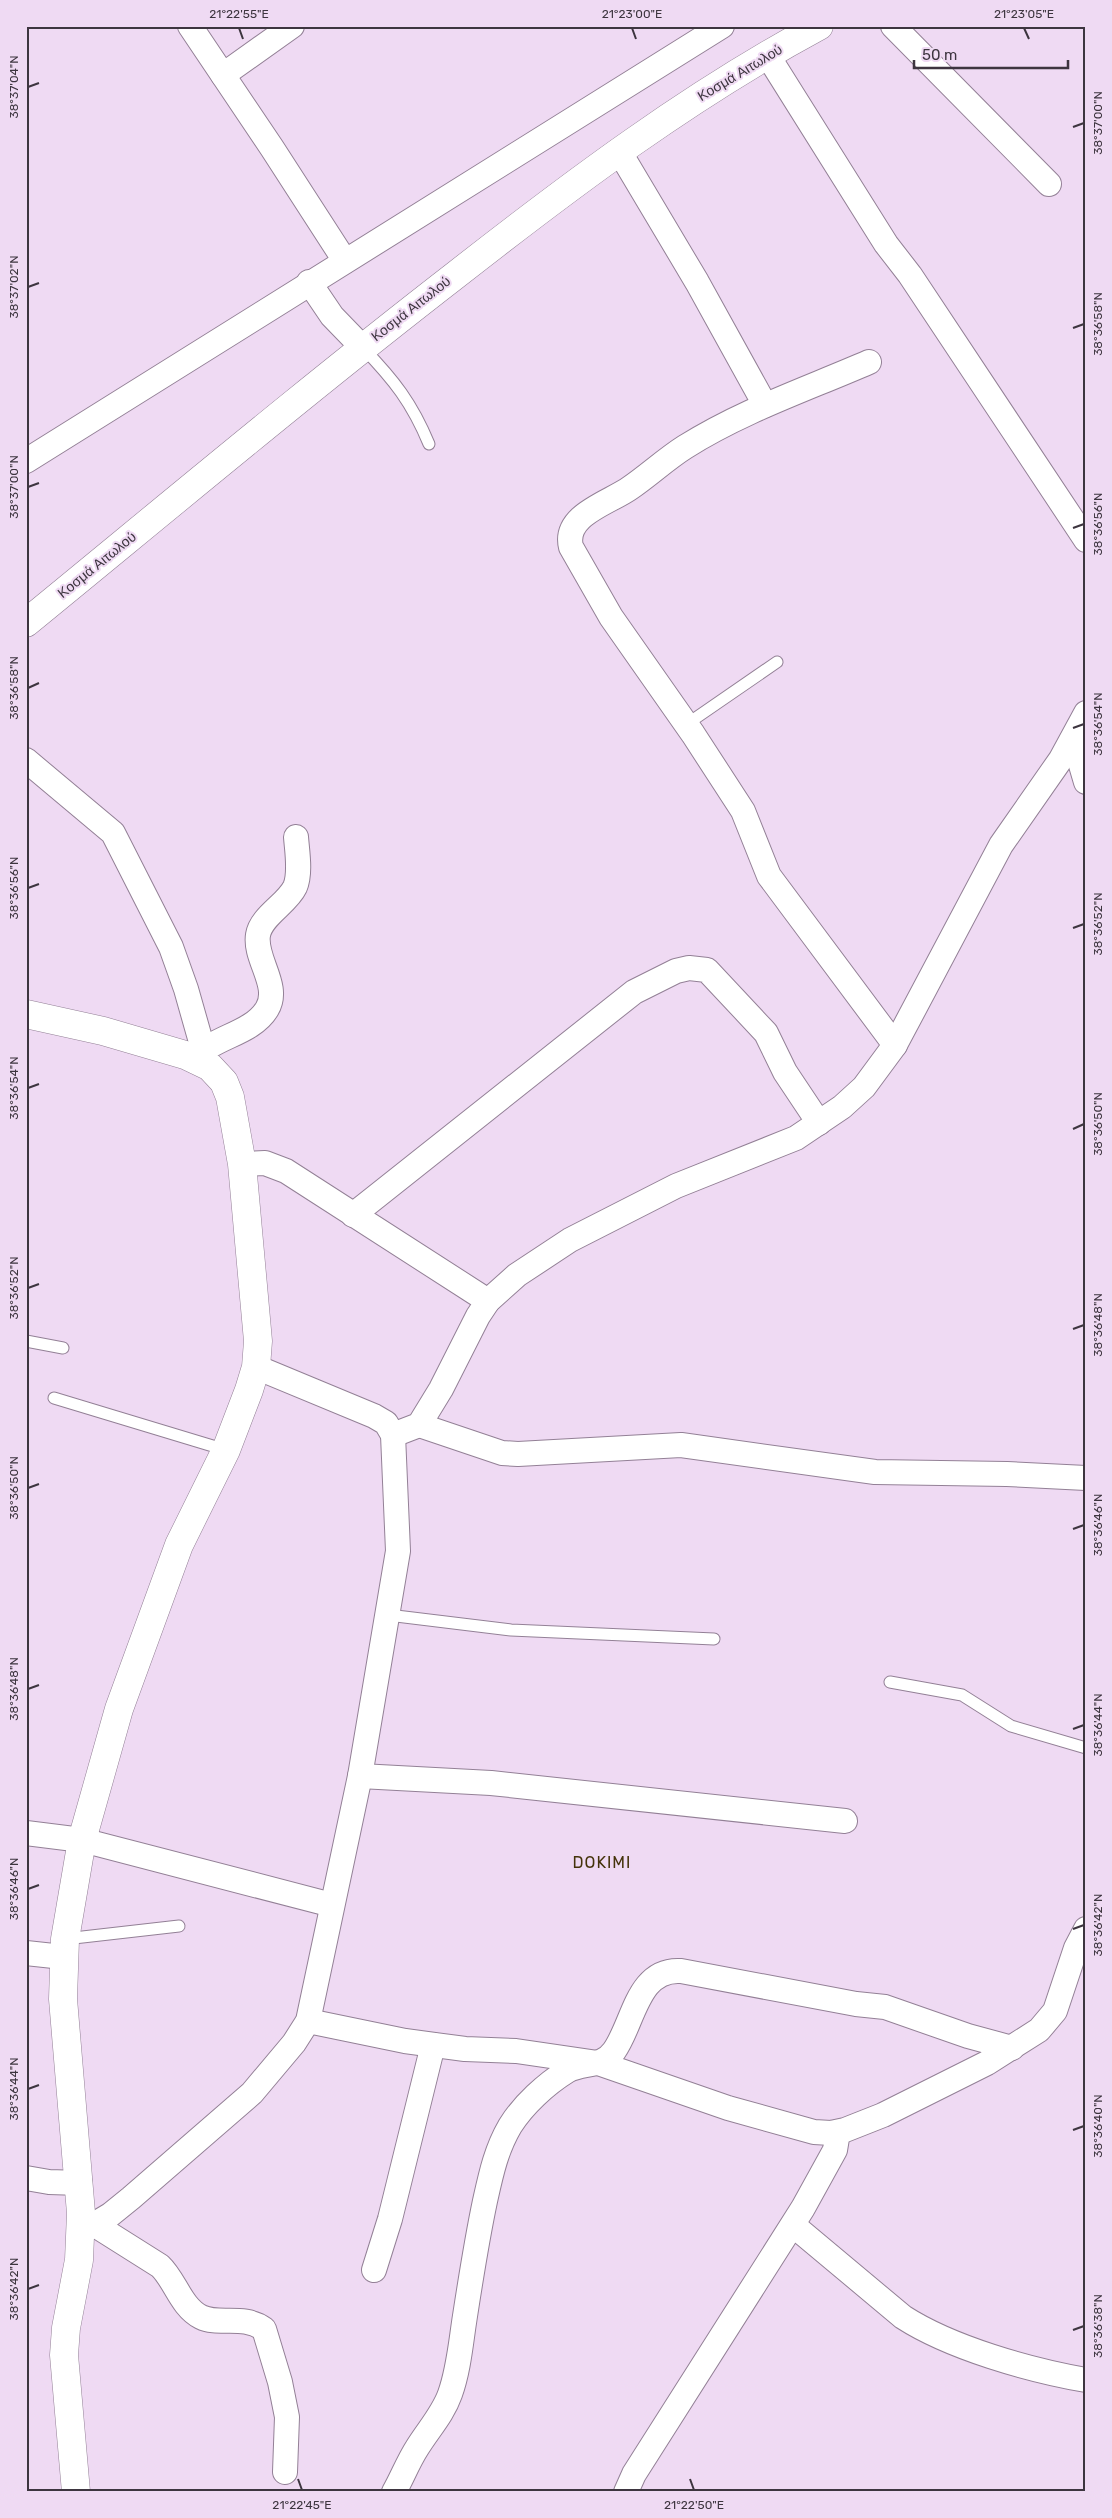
<svg xmlns="http://www.w3.org/2000/svg" width="1112" height="2518" font-family="Rubik,sans-serif">
  <rect width="100%" height="100%" fill="#efdaf3"/>
  <g fill="none" stroke-linecap="round" stroke-linejoin="round">
    <defs>
      <g id="lane">
        <path d="M363,348C394,380 412,403 429,444"/>
        <polyline points="687,724 777,662"/>
        <polyline points="26,1341 63,1348"/>
        <polyline points="54,1398 226,1450"/>
        <polyline points="388,1615 511,1630 714,1639"/>
        <polyline points="890,1682 962,1695 1011,1726 1086,1748"/>
        <polyline points="65,1939 179,1926"/>
      </g>
      <g id="street">
        <polyline points="190,26 272,148 345,261"/>
        <polyline points="893,26 1049,184"/>
        <polyline points="768,56 886,244 910,275 1086,540"/>
        <polyline points="223,75 292,26"/>
        <polyline points="619,151 697,282 765,405"/>
        <polyline points="309,282 332,316 362,347"/>
        <path d="M869,362C807,389 742,411 685,447C666,459 649,475 630,488C609,503 563,515 571,547L611,617L693,734L743,811L769,876L895,1045"/>
        <polyline points="26,461 722,26"/>
        <polyline points="1073,738 1086,782"/>
        <polyline points="26,760 113,833 171,947 186,989 203,1049"/>
        <path d="M195,1059C213,1036 251,1035 267,1009C281,986 254,959 258,935C261,916 287,904 295,887C301,873 297,851 296,837"/>
        <polyline points="242,1164 265,1163 286,1171 488,1301"/>
        <polyline points="353,1215 634,992 676,971 689,968 707,970 766,1033 785,1072 819,1123"/>
        <polyline points="419,1425 502,1453 518,1454 681,1445 875,1472 1007,1474 1086,1478"/>
        <polyline points="393,1435 419,1425 441,1389 478,1316 488,1301 517,1275 570,1240 676,1186 796,1138 842,1107 864,1087 895,1045 1001,845 1061,759 1086,713"/>
        <polyline points="360,1776 491,1783 845,1821"/>
        <polyline points="26,1833 82,1840 332,1905"/>
        <polyline points="26,1953 63,1957"/>
        <polyline points="308,2021 405,2041 465,2049 516,2051 598,2063 728,2108 814,2132 831,2133 845,2130 883,2115 987,2063 1039,2030 1055,2011 1076,1948 1086,1929"/>
        <polyline points="26,2178 49,2182 80,2183"/>
        <path d="M95,2225L160,2266C175,2280 181,2307 201,2317C219,2326 243,2314 264,2329L280,2382L287,2417L285,2472"/>
        <path d="M793,2225L903,2317C951,2348 1029,2370 1086,2380"/>
        <polyline points="80,2233 110,2215 131,2198 252,2093 294,2043 308,2021 360,1776 398,1551 393,1435 386,1423 374,1416 256,1367"/>
        <polyline points="374,2270 390,2219 433,2045"/>
        <path d="M394,2492C402,2478 408,2462 417,2448C428,2430 443,2414 450,2394C459,2369 461,2341 465,2316C471,2277 477,2239 485,2201C491,2174 496,2150 510,2126C523,2105 546,2084 567,2071C583,2062 602,2068 614,2051C634,2023 637,1968 681,1971L856,2004L885,2007L968,2036L1012,2048"/>
        <polyline points="626,2492 634,2474 803,2208 835,2150 838,2132"/>
      </g>
      <g id="secondary">
        <path d="M26,623C169,506 311,387 457,274C572,184 689,96 819,26"/>
        <polyline points="26,1014 103,1031 185,1055 210,1067 224,1082 230,1097 242,1164 258,1341 256,1367 249,1390 226,1450 179,1545 119,1709 82,1840 65,1939 63,1999 81,2213 79,2260 66,2328 64,2355 76,2492"/>
      </g>
    </defs>
    <!-- lane casing -->
    <use href="#lane" stroke="#938096" stroke-width="13"/>
    <!-- street casing -->
    <use href="#street" stroke="#938096" stroke-width="26"/>
    <!-- secondary casing -->
    <use href="#secondary" stroke="#938096" stroke-width="29"/>
    <!-- lane -->
    <use href="#lane" stroke="#fff" stroke-width="11"/>
    <!-- street -->
    <use href="#street" stroke="#fff" stroke-width="24"/>
    <!-- secondary -->
    <use href="#secondary" stroke="#fff" stroke-width="28"/>
  </g>
  <!-- ticks -->
  <path fill="none" stroke="#3d353f" stroke-width="2" d="M239,28L243,39M632,28L636,39M1024,28L1029,39M28,87L39,83M1073,127L1084,123M28,287L39,283M1073,328L1084,324M28,487L39,483M1073,528L1084,524M28,688L39,683M1073,728L1084,724M28,888L39,884M1073,928L1084,924M28,1088L39,1084M1073,1129L1084,1124M28,1288L39,1284M1073,1329L1084,1325M28,1488L39,1484M1073,1529L1084,1525M28,1689L39,1685M1073,1729L1084,1725M28,1889L39,1885M1073,1929L1084,1925M28,2089L39,2085M1073,2130L1084,2126M28,2289L39,2285M1073,2330L1084,2326M298,2479L302,2490M690,2479L694,2490"/>
  <g text-anchor="middle" dominant-baseline="central" stroke-width="4" stroke-linejoin="round" paint-order="stroke">
    <!-- street labels -->
    <g font-size="14" fill="#3d353f" stroke="#efdaf3">
      <text transform="translate(740 73) rotate(-31)">Κοσμά Αιτωλού</text>
      <text transform="translate(411 309) rotate(-38)">Κοσμά Αιτωλού</text>
      <text transform="translate(97 565) rotate(-39)">Κοσμά Αιτωλού</text>
    </g>
    <!-- quarter labels -->
    <g font-size="16" letter-spacing="1" fill="#45330b" stroke="#efdaf3">
      <text x="602" y="1862">DOKIMI</text>
    </g>
  </g>
  <!-- border -->
  <rect width="1112" height="2518" fill="none" stroke="#efdaf3" stroke-width="55"/>
  <!-- scale -->
  <path d="M914 60v8h154v-8" fill="none" stroke="#3d353f" stroke-width="2.5"/>
  <text x="922" y="60" font-size="15" fill="#3d353f" stroke="#efdaf3" stroke-width="4" paint-order="stroke">50 m</text>
  <rect x="28" y="28" width="1056" height="2462" fill="none" stroke="#3d353f" stroke-width="2"/>
  <g font-size="12" text-anchor="middle" fill="#3d353f">
    <text x="239" y="18">21°22'55"E</text>
    <text x="632" y="18">21°23'00"E</text>
    <text x="1024" y="18">21°23'05"E</text>
    <text transform="translate(14 87) rotate(-90)" y="4">38°37'04"N</text>
    <text transform="translate(1098 123) rotate(-90)" y="4">38°37'00"N</text>
    <text transform="translate(14 287) rotate(-90)" y="4">38°37'02"N</text>
    <text transform="translate(1098 324) rotate(-90)" y="4">38°36'58"N</text>
    <text transform="translate(14 487) rotate(-90)" y="4">38°37'00"N</text>
    <text transform="translate(1098 524) rotate(-90)" y="4">38°36'56"N</text>
    <text transform="translate(14 688) rotate(-90)" y="4">38°36'58"N</text>
    <text transform="translate(1098 724) rotate(-90)" y="4">38°36'54"N</text>
    <text transform="translate(14 888) rotate(-90)" y="4">38°36'56"N</text>
    <text transform="translate(1098 924) rotate(-90)" y="4">38°36'52"N</text>
    <text transform="translate(14 1088) rotate(-90)" y="4">38°36'54"N</text>
    <text transform="translate(1098 1124) rotate(-90)" y="4">38°36'50"N</text>
    <text transform="translate(14 1288) rotate(-90)" y="4">38°36'52"N</text>
    <text transform="translate(1098 1325) rotate(-90)" y="4">38°36'48"N</text>
    <text transform="translate(14 1488) rotate(-90)" y="4">38°36'50"N</text>
    <text transform="translate(1098 1525) rotate(-90)" y="4">38°36'46"N</text>
    <text transform="translate(14 1689) rotate(-90)" y="4">38°36'48"N</text>
    <text transform="translate(1098 1725) rotate(-90)" y="4">38°36'44"N</text>
    <text transform="translate(14 1889) rotate(-90)" y="4">38°36'46"N</text>
    <text transform="translate(1098 1925) rotate(-90)" y="4">38°36'42"N</text>
    <text transform="translate(14 2089) rotate(-90)" y="4">38°36'44"N</text>
    <text transform="translate(1098 2126) rotate(-90)" y="4">38°36'40"N</text>
    <text transform="translate(14 2289) rotate(-90)" y="4">38°36'42"N</text>
    <text transform="translate(1098 2326) rotate(-90)" y="4">38°36'38"N</text>
    <text x="302" y="2509">21°22'45"E</text>
    <text x="694" y="2509">21°22'50"E</text>
  </g>
</svg>
